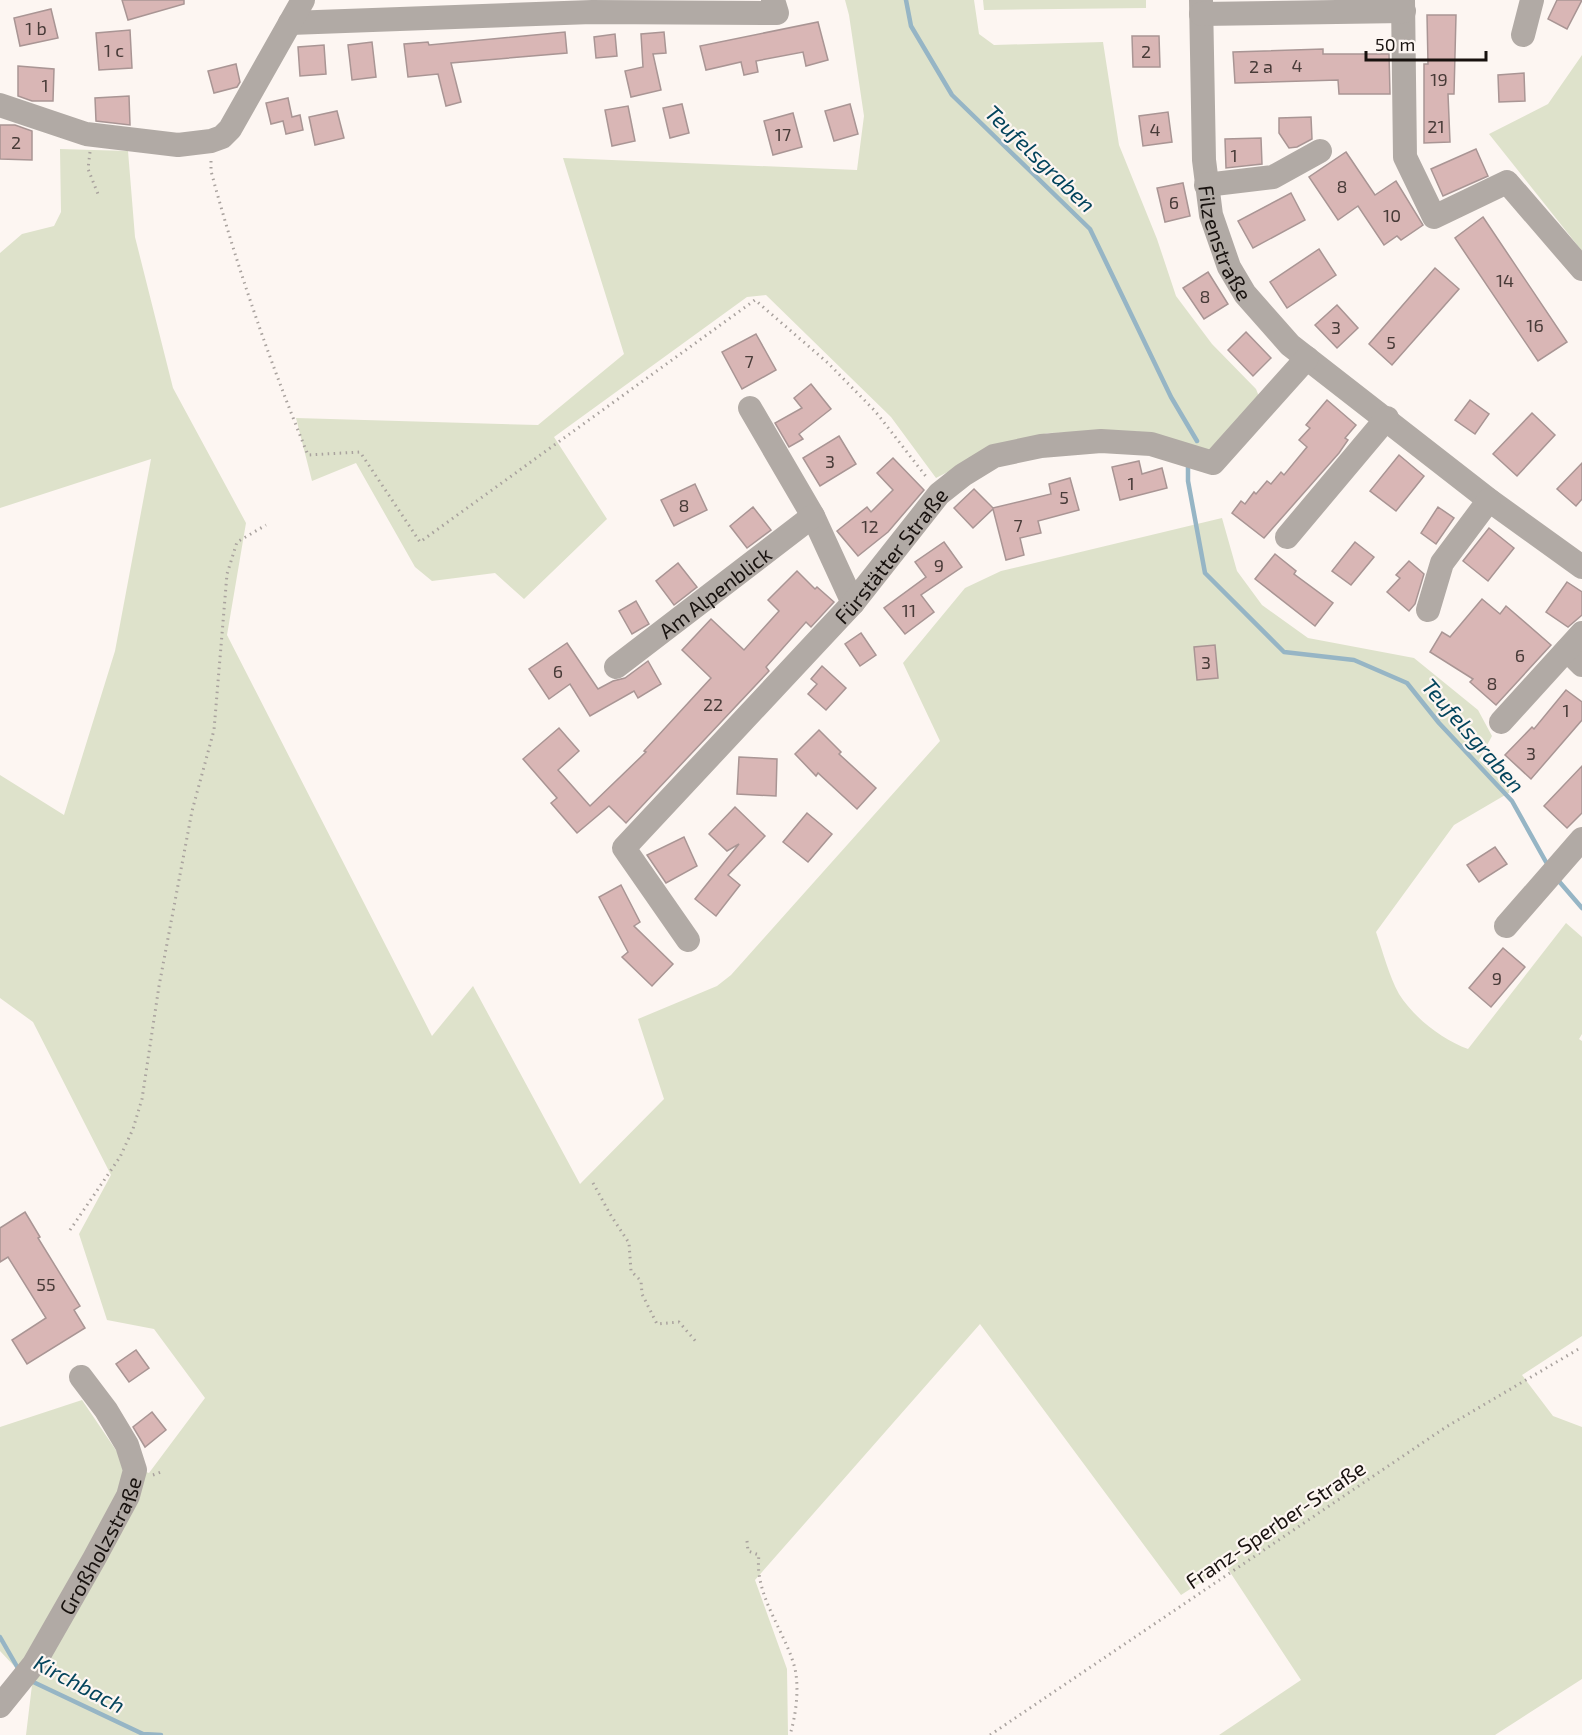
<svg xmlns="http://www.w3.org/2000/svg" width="1582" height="1735" font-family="'Exo 2',sans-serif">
  <rect width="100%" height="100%" fill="#fdf6f2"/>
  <!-- green -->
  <g fill="#dee2cb">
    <polygon points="845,0 974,0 979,34 994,45 1103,42 1119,145 1157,239 1176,296 1212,344 1256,389 1260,399 1212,456 1135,431 1048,433 1000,445 936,478 891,417 766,295 747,297 554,437 607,519 524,599 495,573 432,581 415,567 356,463 312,481 296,418 538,425 624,354 563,158 857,170 864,116 849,15"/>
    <polygon points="983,0 1146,0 1146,8 984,10"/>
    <polygon points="1582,55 1582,251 1489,134 1548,104"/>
    <path d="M60,149L128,151L135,237L173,388L246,523L227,635L432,1036L473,986L580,1184L664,1099L638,1019L717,986L731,975L940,741L903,663L965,588L1001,571L1222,518L1237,571L1262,605L1308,638L1414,658L1478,710L1492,736L1479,760L1512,791L1454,825L1376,932C1383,952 1389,976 1399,994C1414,1018 1443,1040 1468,1049L1566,923L1582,937V1034L1579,1039L1582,1041V1336L1522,1375L1553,1416L1582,1427V1679L1495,1735H1219L1301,1680L1226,1566L1181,1595L980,1324L755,1580L787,1669L788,1735H26L32,1685L0,1651V1427L82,1400L126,1465L149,1473L205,1398L154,1329L107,1320L79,1234L111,1175L33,1022L0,998V775L64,815L115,651L151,459L0,508V253L22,234L54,226L61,212Z"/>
  </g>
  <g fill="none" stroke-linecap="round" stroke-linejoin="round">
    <!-- stream -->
    <g stroke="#96b5c5" stroke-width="4.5">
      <polyline points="906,0 911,26 952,95 1090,229 1171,397 1197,441"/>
      <polyline points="1188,465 1188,481 1205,573 1284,652 1354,660 1407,683 1439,723 1512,801 1546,862"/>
      <polyline points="1557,879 1582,908"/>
      <polyline points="0,1637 19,1670"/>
      <polyline points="29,1680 143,1734 161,1735"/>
    </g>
  </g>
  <!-- building -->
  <g fill="#d9b6b5" stroke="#a99594" stroke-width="1.5">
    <polygon points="122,0 184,0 184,4 128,20"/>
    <polygon points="1557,0 1582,0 1567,29 1548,19"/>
    <polygon points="51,9 58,38 20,46 14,18"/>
    <polygon points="1427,15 1456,15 1454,94 1448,94 1450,142 1424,143 1424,64 1428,64"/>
    <polygon points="818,22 828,60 806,66 803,52 756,61 758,72 744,75 741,62 706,70 700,46"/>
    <polygon points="130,30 132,68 99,70 96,33"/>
    <polygon points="565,32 567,53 451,63 461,102 446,106 438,74 408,77 404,44 428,42 429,45"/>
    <polygon points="664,32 666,53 653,54 661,90 631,97 625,71 643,67 641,34"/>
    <polygon points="615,34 617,56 596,58 594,37"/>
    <polygon points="1132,36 1159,36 1160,67 1133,67"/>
    <polygon points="372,42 376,77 352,80 348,45"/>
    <polygon points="324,45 326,74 300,76 298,47"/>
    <polygon points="1323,49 1323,54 1389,54 1390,94 1339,94 1338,80 1235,83 1233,52"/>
    <polygon points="236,64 240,82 237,87 214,93 208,71"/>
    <polygon points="18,66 54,69 53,101 32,101 18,96"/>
    <polygon points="1524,73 1525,101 1499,102 1498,75"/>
    <polygon points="129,96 130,125 96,121 95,98"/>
    <polygon points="288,98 292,117 300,115 303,130 286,134 283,121 271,124 266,103"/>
    <polygon points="682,104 689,133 670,138 663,108"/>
    <polygon points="850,104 858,134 834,141 825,111"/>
    <polygon points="628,106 635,141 612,146 605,110"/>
    <polygon points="337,111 344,138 315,145 309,117"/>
    <polygon points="1168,112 1172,142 1143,146 1139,116"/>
    <polygon points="793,113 802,147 773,155 764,121"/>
    <polygon points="1311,117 1312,139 1297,147 1289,148 1279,133 1279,118"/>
    <polygon points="0,125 15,125 32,131 32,160 0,159"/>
    <polygon points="1261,138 1262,164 1226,168 1225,139"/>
    <polygon points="1476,149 1488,176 1443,196 1431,169"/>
    <polygon points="1346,152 1375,195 1396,181 1423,225 1401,240 1397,236 1384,245 1358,206 1338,220 1309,177"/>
    <polygon points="1183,183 1190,216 1165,222 1157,188"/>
    <polygon points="1291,193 1305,220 1253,248 1238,221"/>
    <polygon points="1483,217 1567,342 1538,361 1455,238"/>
    <polygon points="1319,249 1336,275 1287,308 1270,282"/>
    <polygon points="1435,268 1459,289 1392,365 1369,344"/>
    <polygon points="1208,272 1228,304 1204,319 1183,288"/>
    <polygon points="1337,305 1358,328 1337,348 1315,325"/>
    <polygon points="1246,332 1271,358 1253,376 1228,350"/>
    <polygon points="756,334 776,370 742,389 722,352"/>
    <polygon points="811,384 831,409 799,434 803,439 789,447 775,423 802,408 794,398"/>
    <polygon points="1327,400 1356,425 1345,438 1348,440 1339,453 1264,538 1232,513 1241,501 1245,504 1254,492 1256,494 1267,481 1271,484 1281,472 1284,475 1307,447 1299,440 1310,428 1306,425"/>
    <polygon points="1470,400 1489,414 1475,434 1455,420"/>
    <polygon points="1532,413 1555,435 1517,476 1493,454"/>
    <polygon points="839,436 856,464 820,486 803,458"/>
    <polygon points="1399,455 1424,476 1396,511 1370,491"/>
    <polygon points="893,458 924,490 888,532 858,556 837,531 867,507 871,512 893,490 877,473"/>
    <polygon points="1139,461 1142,474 1162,468 1167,488 1120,500 1112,467"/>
    <polygon points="1582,463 1582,499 1576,506 1557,489"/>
    <polygon points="1070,478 1079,510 1038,521 1041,533 1020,538 1024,555 1006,560 993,509 973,528 954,508 974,489 993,508 1051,494 1049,484"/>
    <polygon points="695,484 707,510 674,526 661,500"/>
    <polygon points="753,507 771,530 747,548 730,526"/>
    <polygon points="1438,507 1454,518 1436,544 1421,533"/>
    <polygon points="1489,528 1514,548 1488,581 1463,561"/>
    <polygon points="944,542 962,567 921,595 934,612 905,634 884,608 926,577 915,562"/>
    <polygon points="1355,542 1374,557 1351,585 1332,571"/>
    <polygon points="1275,554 1296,571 1294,574 1333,603 1315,626 1255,579"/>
    <polygon points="1409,561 1424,574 1415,604 1409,611 1387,592 1400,578 1396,575"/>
    <polygon points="678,563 697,587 674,605 656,581"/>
    <polygon points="797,571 815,589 817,587 834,602 811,627 806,622 766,667 769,671 626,823 609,806 577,833 551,803 557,798 523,759 559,728 579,751 558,770 590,806 646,752 644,751 711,678 682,650 711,619 744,650 779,611 768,600"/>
    <polygon points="1567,582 1582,592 1582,615 1568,627 1546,612"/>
    <polygon points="1482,599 1500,614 1506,606 1551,645 1496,705 1470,682 1473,679 1430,652 1442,632 1450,637"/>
    <polygon points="636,601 649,624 632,634 619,611"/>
    <polygon points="861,633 876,655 860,666 845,644"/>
    <polygon points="567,643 598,689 613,681 625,678 648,661 661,684 638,698 634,691 590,716 570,684 549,699 529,669"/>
    <polygon points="1215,645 1218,678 1197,680 1194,647"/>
    <polygon points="822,666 846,688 826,710 808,694 817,684 811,679"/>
    <polygon points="1566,690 1582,702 1582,720 1531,779 1505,755 1532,727 1534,729"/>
    <polygon points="819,730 841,752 839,754 876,788 857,809 818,773 816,776 795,754"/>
    <polygon points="739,757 777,759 776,796 737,794"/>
    <polygon points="1582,766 1582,813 1567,828 1544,806"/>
    <polygon points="735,807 765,836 728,875 740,885 716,916 695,899 739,844 727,851 709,834"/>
    <polygon points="807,813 832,834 808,862 783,842"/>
    <polygon points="684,837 697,866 666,883 647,855"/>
    <polygon points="1495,847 1507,864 1479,882 1467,865"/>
    <polygon points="621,885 640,922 634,926 673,964 652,986 622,957 628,952 599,897"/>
    <polygon points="1503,948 1525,967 1491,1007 1469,988"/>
    <polygon points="25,1212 40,1237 38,1238 80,1306 74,1310 85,1328 27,1364 12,1340 46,1318 8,1257 0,1262 0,1228"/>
    <polygon points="136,1350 149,1368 129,1382 116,1364"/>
    <polygon points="152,1412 166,1430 145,1447 133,1427"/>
  </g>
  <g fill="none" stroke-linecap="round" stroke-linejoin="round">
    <!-- path -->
    <g stroke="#a9a29e" stroke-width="3" stroke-dasharray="1.5 4.5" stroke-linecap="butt">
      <polyline points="90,152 88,169 98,194"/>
      <path d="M211,161V171C237,268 270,362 308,455L360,452L420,542L755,300L828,363L875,411L928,479"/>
      <polyline points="593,1183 610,1214 629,1243 631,1271 641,1281 642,1294 657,1324 679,1322 698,1344"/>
      <polyline points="70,1230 120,1157 133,1129 142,1099 159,986 192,811 214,730 227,574 237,542 266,525"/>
      <polyline points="153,1475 164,1471"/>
      <path d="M747,1541L748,1551L759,1555C754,1594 783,1628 794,1665C800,1686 796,1715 790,1735"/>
      <polyline points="990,1735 1446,1427 1582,1347"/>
    </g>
    <!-- minor -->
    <g stroke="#b1aaa5" stroke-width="24">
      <path id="s1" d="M1201,0L1204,160L1211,215L1229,267L1245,294L1290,345L1489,500L1582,567"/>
      <polyline points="1403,0 1405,157 1434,217 1507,182 1582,269"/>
      <polyline points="1201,14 1404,11"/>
      <polyline points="290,23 592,12 777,13 773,0"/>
      <polyline points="1523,35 1532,0"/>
      <polyline points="0,105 86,134 178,145 211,141 222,137 230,129 303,0"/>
      <polyline points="1206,185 1273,177 1320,151"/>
      <polyline points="750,408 813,516 853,603"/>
      <polyline points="1287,537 1387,418"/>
      <polyline points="1428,610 1442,563 1489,500"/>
      <polyline points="1567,650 1582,665"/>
      <path id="s2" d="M616,667L813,516"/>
      <polyline points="1501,722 1582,633"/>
      <polyline points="1506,926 1582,839"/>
      <path id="s3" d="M688,940L624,848L853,603L939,494L963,475L994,456L1041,446L1101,441L1151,444L1213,463L1307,358"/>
      <path id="s4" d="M0,1706L34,1664L94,1559L128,1496L135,1470L127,1445L106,1410L81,1377"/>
    </g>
  </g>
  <g text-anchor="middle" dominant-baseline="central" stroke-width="4.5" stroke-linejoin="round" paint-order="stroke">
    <!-- number labels -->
    <g font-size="18" fill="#483b38">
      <text x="36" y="28">1 b</text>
      <text x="114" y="50">1 c</text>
      <text x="1146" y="51">2</text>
      <text x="1297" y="65">4</text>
      <text x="1261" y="66">2 a</text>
      <text x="1439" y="79">19</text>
      <text x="45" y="85">1</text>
      <text x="1436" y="126">21</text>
      <text x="1155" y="129">4</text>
      <text x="783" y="134">17</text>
      <text x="16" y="142">2</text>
      <text x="1234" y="155">1</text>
      <text x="1342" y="186">8</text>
      <text x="1174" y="202">6</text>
      <text x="1392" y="215">10</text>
      <text x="1505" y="280">14</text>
      <text x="1205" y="296">8</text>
      <text x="1535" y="325">16</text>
      <text x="1336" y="327">3</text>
      <text x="1391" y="342">5</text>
      <text x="749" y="361">7</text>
      <text x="830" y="461">3</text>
      <text x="1131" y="483">1</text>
      <text x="1064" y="497">5</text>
      <text x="684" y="505">8</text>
      <text x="1018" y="525">7</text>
      <text x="870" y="526">12</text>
      <text x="939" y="565">9</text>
      <text x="909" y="610">11</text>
      <text x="1520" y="655">6</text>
      <text x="1206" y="662">3</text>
      <text x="558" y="671">6</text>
      <text x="1492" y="683">8</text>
      <text x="713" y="704">22</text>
      <text x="1566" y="710">1</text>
      <text x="1531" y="753">3</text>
      <text x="1497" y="978">9</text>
      <text x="46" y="1284">55</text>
    </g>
    <!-- street labels -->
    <g font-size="21" fill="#18120f" stroke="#fdf6f2">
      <text stroke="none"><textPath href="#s1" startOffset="246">Filzenstraße</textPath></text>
      <text stroke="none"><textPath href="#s3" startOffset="508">Fürstätter Straße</textPath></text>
      <text stroke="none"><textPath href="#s2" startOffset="124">Am Alpenblick</textPath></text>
      <text transform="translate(1275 1524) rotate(-34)">Franz-Sperber-Straße</text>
      <text stroke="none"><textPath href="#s4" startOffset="190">Großholzstraße</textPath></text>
    </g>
    <!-- water labels -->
    <g font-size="22" font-style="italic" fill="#03445c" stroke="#fdf6f2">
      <text transform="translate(1041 158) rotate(44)">Teufelsgraben</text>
      <text transform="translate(1474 735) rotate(49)">Teufelsgraben</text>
      <text transform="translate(80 1683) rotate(28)">Kirchbach</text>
    </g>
  </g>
  <!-- scale -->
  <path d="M1366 51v9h120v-9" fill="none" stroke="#18120f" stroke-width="3"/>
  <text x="1375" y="51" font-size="18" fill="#18120f" stroke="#fdf6f2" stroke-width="4.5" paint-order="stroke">50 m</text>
</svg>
